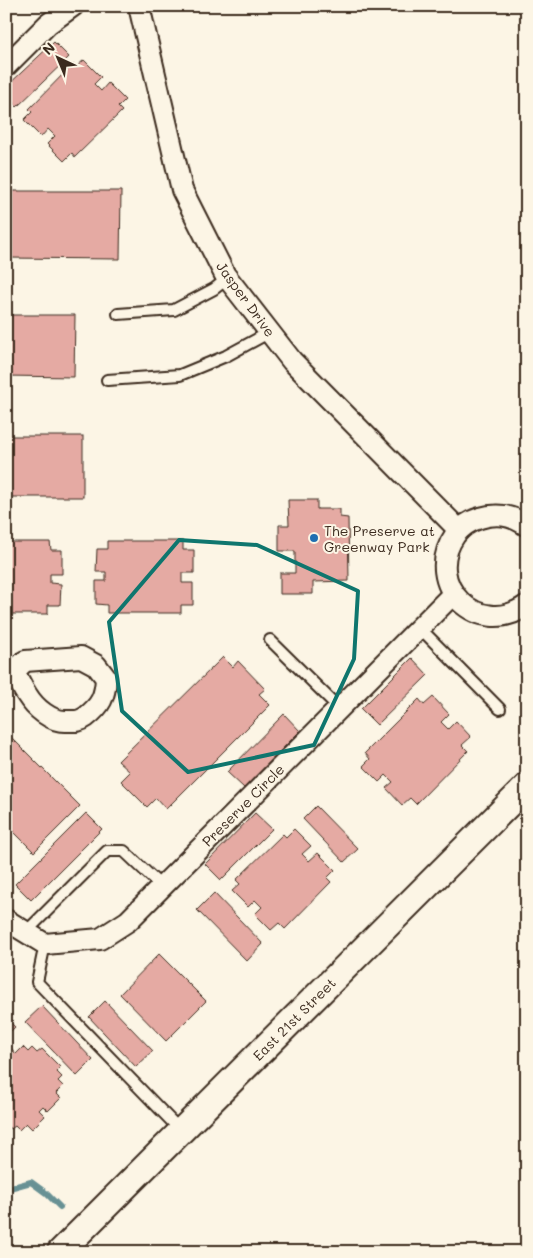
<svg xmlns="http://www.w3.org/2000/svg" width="533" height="1258" font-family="Mali,sans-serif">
  <rect width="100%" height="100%" fill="#fcf5e5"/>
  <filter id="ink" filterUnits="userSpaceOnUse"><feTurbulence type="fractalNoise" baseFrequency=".02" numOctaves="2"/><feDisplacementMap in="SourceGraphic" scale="10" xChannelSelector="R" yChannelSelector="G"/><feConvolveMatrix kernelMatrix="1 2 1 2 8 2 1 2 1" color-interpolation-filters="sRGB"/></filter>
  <g filter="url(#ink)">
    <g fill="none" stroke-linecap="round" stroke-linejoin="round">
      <!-- stream -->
      <polyline stroke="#689194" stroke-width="6" points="6,1189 31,1182 46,1193 60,1207"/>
    </g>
    <!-- building -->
    <g fill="#e5aaa3" stroke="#3b2a1e">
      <polygon points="54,42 69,57 17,107 6,95 6,87"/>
      <polygon points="84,60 101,77 94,84 101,91 108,83 125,100 118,107 122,111 75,157 72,153 64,161 47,144 55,136 48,129 41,137 24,120 32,112 29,109 73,64 76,67"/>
      <polygon points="6,191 121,191 120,259 6,258"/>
      <polygon points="6,315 75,315 74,377 6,376"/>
      <rect x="6" y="436" width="77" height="61"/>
      <polygon points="288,500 317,500 317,509 340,509 340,517 348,518 349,581 313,582 313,594 280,594 280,573 295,573 295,551 279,551 279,525 289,525"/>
      <polygon points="107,541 183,541 183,550 194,550 194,573 182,573 182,583 193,583 193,605 181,605 181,613 107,613 107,605 96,604 96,581 106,581 106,572 96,572 97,549 107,549"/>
      <polygon points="6,542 50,542 51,550 62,550 62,574 50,574 50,583 61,584 60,605 48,605 48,614 6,614"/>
      <polygon points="223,657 233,667 238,661 265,689 259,694 270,705 166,809 156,798 147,807 121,781 130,772 118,761"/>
      <polygon points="412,658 428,675 377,725 361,709"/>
      <polygon points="433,697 449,714 441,722 448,729 456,721 471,737 462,745 468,751 416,804 410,798 402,805 386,788 393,782 386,775 379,782 363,766 370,759 365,753 419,699 424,705"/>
      <polygon points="284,714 300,731 244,788 227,772"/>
      <polygon points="6,732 80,806 34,852 6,824"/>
      <polygon points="316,806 358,849 344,862 303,819"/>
      <polygon points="86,813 102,829 31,900 15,884"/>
      <polygon points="255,813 272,829 221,880 205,864"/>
      <polygon points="294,829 311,846 302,854 309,861 318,853 335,870 327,878 331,882 285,929 279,923 271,930 255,914 262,907 255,900 248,907 232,891 240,884 236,880 283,834 286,837"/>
      <polygon points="214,893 263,944 247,961 197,910"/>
      <polygon points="159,954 206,1001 166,1041 120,994"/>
      <polygon points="105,1001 153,1051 136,1067 89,1017"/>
      <polygon points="42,1006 93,1060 77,1076 25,1022"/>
      <polygon points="6,1018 15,1027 6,1036"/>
      <polygon points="23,1047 28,1052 32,1048 37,1053 42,1049 60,1067 56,1071 62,1077 58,1081 63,1086 56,1093 61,1098 48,1111 43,1106 39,1110 45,1116 32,1129 26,1123 19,1130 15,1126 11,1129 6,1125 6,1053 11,1048 16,1054"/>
    </g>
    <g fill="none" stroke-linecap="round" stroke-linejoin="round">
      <defs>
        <g id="service">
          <polyline points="118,314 174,310 214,289 228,278"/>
          <polyline points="107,380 180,375 226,356 270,332"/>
          <polyline points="420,628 500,709"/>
          <polyline points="270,640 340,709"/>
          <polyline points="26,932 107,851 124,851 162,887"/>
          <polyline points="45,944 37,982 181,1131"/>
        </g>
        <g id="minor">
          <polyline points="139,6 182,190 225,275 292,361 459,530"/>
          <polyline points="6,66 48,24 73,6"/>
          <path d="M527,526C513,515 496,513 480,518C470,521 461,527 455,535C421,584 479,640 527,605"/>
          <path d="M6,668C19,674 19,684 27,695C35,708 51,722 67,721C75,721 79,722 86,717C101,705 105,697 106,678L96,665L81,657L25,661L14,671"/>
          <polyline points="6,920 45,944 100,939 128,921 453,594"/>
        </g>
        <polyline id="tertiary" points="60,1252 527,786"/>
      </defs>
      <!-- service casing -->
      <use href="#service" stroke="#3b2a1e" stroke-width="14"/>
      <!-- minor casing -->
      <use href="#minor" stroke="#3b2a1e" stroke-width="24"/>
      <!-- tertiary casing -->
      <use href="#tertiary" stroke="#3b2a1e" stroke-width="29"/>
      <!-- service -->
      <use href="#service" stroke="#fcf5e5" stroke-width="10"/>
      <!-- minor -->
      <use href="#minor" stroke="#fcf5e5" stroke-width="20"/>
      <!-- tertiary -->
      <use href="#tertiary" stroke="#fcf5e5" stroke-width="25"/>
    </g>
  </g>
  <!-- marked area -->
  <path fill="none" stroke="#0f766e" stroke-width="4" stroke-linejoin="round" d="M179,540L257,545L358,591L354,659L314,745L188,772L122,711L109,622Z"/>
  <!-- markers -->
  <circle fill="#1f6fb2" stroke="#fcf5e5" stroke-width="2" cx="314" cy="538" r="5"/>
  <g text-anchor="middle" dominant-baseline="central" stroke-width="4" stroke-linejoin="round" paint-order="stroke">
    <!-- street labels -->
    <g font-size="14" fill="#3b2a1e" stroke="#fcf5e5">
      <text transform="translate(246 299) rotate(54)">Jasper Drive</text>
      <text transform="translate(243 805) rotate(-45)">Preserve Circle</text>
      <text transform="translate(294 1019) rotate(-45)">East 21st Street</text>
    </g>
    <!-- poi labels -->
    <g font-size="14" fill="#3b2a1e" stroke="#fcf5e5" text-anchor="start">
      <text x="324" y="530">The Preserve at<tspan x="324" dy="16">Greenway Park</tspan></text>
    </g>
  </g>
  <!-- margin -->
  <rect width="533" height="1258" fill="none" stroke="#fcf5e5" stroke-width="25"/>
  <rect x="12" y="12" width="508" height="1233" fill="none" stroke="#3b2a1e" stroke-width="2" filter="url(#ink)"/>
  <!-- north arrow -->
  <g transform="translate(58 58) rotate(316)" stroke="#fcf5e5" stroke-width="4" paint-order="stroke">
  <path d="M0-4L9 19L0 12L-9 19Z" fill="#3b2a1e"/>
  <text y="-8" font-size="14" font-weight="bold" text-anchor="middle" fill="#3b2a1e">N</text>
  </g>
</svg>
